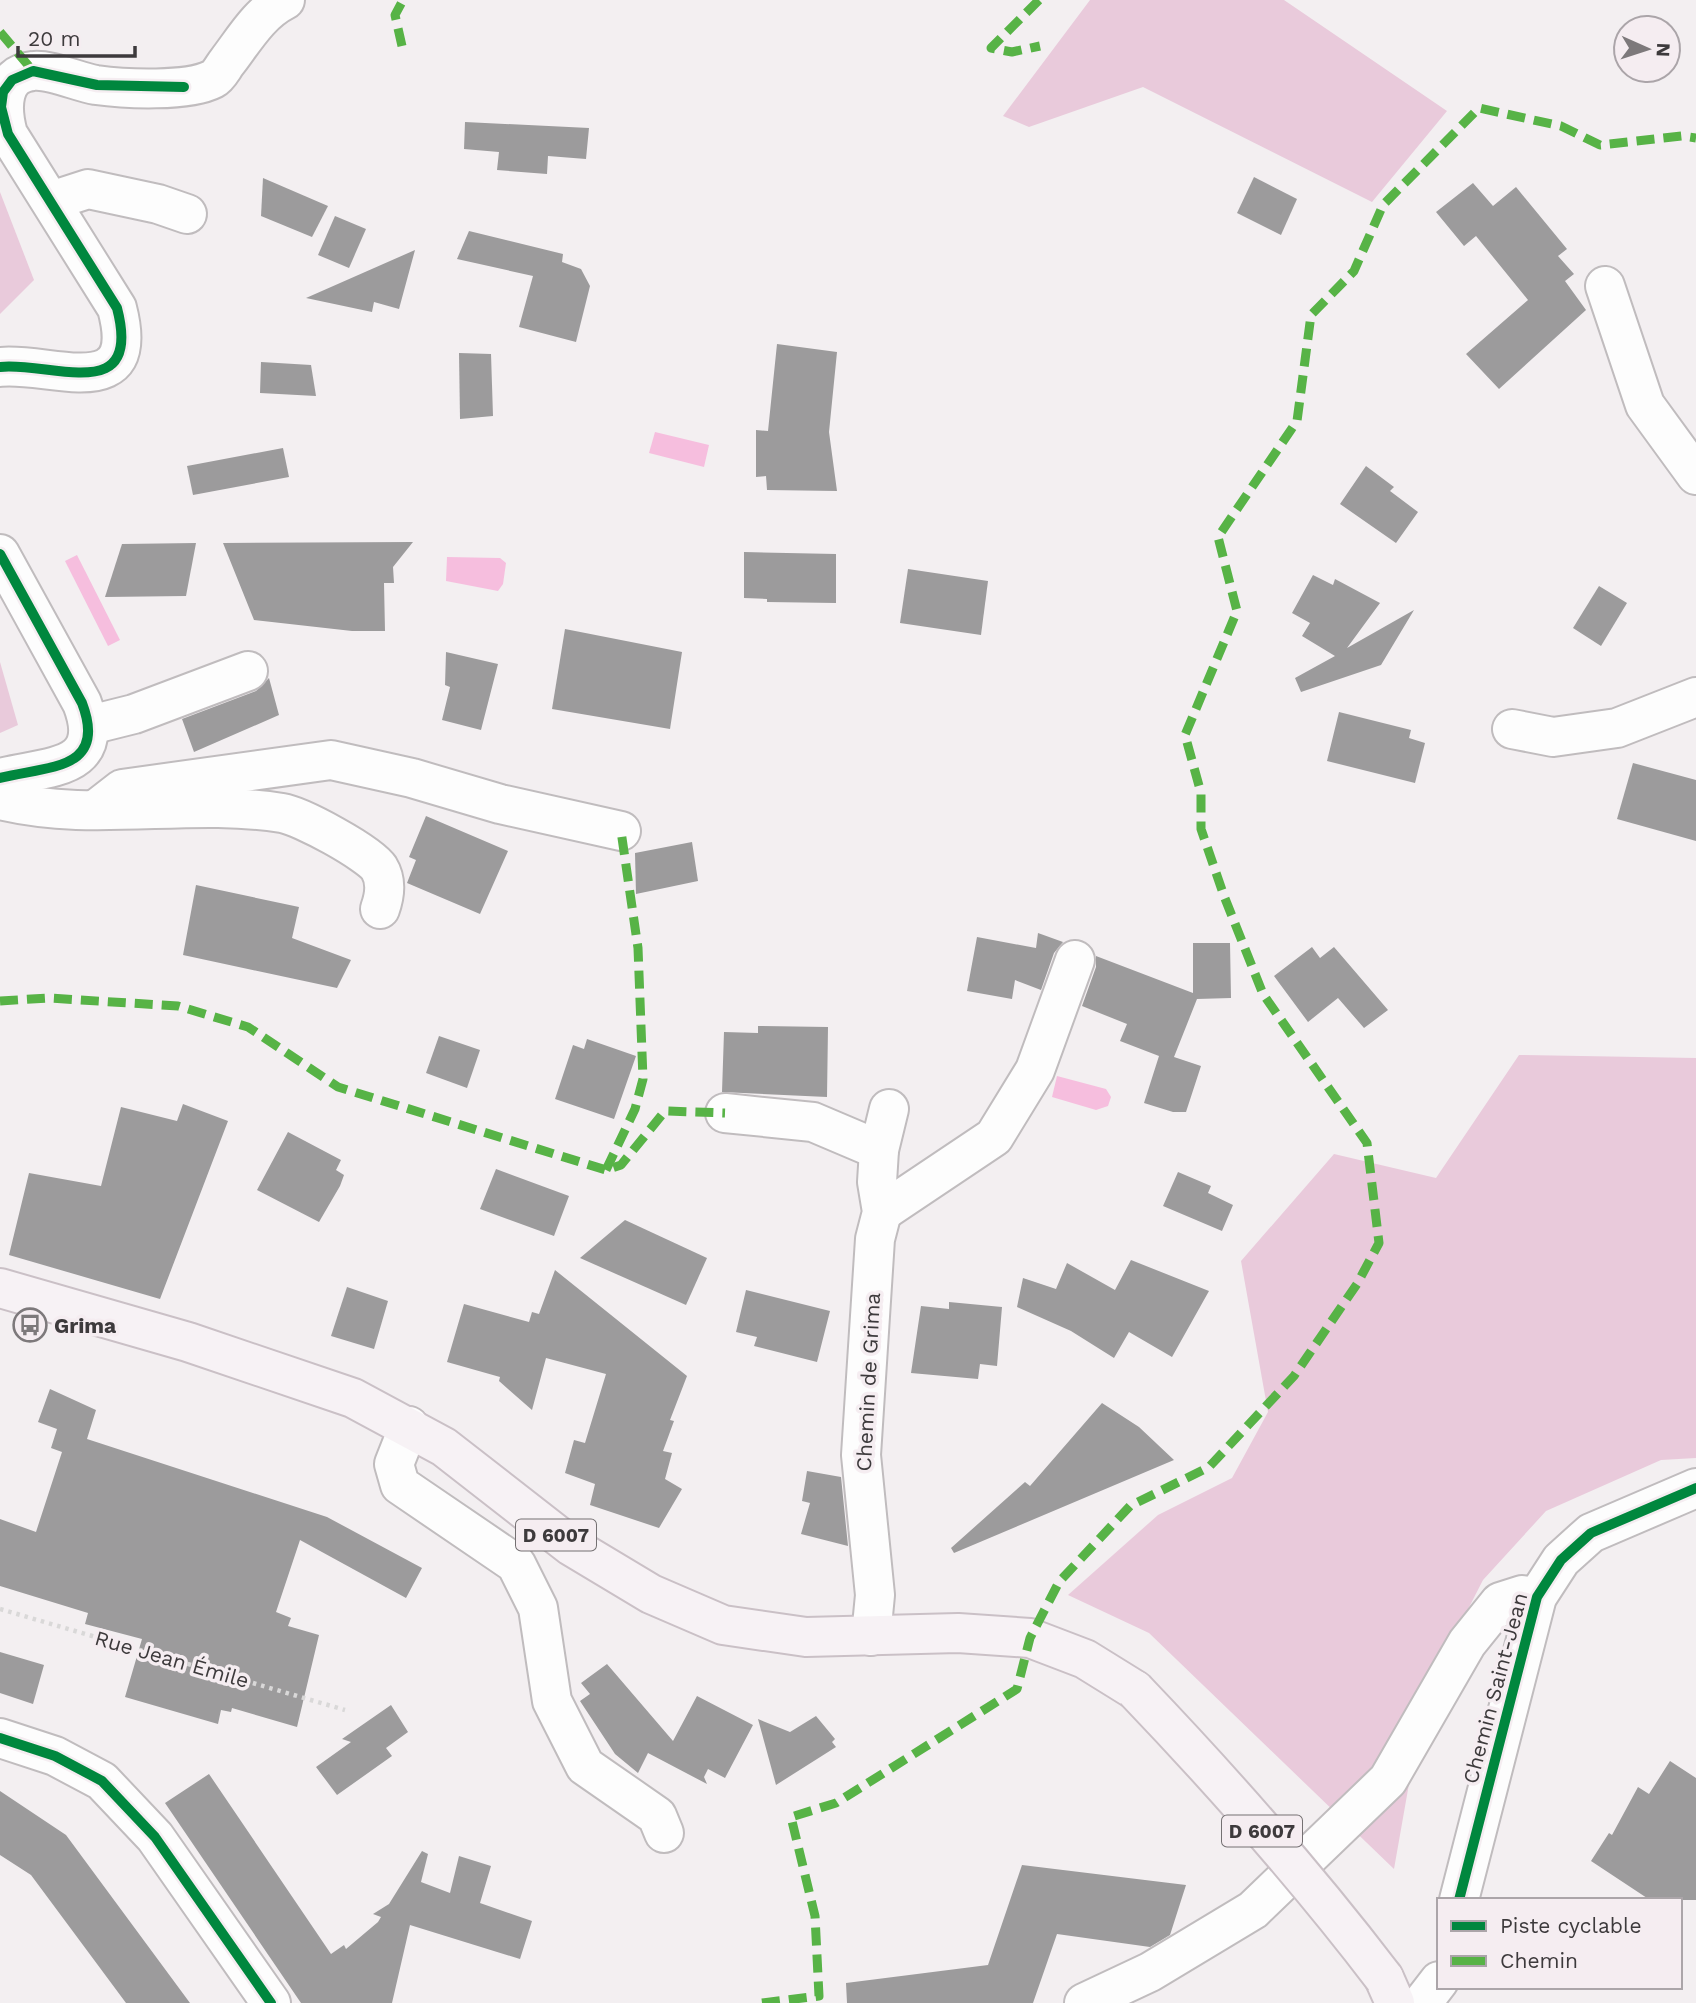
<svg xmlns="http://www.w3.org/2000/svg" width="1696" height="2003" font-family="'Work Sans',sans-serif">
  <rect width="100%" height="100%" fill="#f3eff1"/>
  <!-- green -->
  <g fill="#e9cadb">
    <polygon points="1090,0 1284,0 1447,111 1372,202 1143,87 1029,127 1003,116"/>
    <polygon points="0,192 34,280 0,314"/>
    <polygon points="0,662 18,725 0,733"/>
    <polygon points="1519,1055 1696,1058 1696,1458 1661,1460 1546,1511 1483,1580 1425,1693 1394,1869 1149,1633 1068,1595 1158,1515 1232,1478 1268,1412 1241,1261 1334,1154 1436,1178"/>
  </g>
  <!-- water -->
  <g fill="#f6bede">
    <polygon points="655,432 709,445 704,467 649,453"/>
    <polygon points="77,555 120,640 108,646 65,561"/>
    <polygon points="447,557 500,558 506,563 503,584 498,591 446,581"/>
    <polygon points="1057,1076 1106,1089 1111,1097 1108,1106 1096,1110 1052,1097"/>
  </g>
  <!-- building -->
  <g fill="#9c9b9c">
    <polygon points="465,122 589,128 586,159 548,156 547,174 497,170 499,152 464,149"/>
    <polygon points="1254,177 1297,199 1281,235 1237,213"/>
    <polygon points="263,178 328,206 312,237 261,216"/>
    <polygon points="1473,183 1493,206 1516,187 1567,249 1558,256 1574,274 1565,281 1586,310 1499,389 1466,354 1528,300 1476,236 1464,246 1436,212"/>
    <polygon points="335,216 366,229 349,268 318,255"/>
    <polygon points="469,231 563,254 562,262 581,269 590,286 576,342 519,327 533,276 457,259"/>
    <polygon points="415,250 399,309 374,302 372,312 306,298"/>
    <polygon points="777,344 837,352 829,432 837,491 767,490 766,476 756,477 756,430 768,431"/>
    <polygon points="459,353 491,354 493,416 460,419"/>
    <polygon points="261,362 311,365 316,396 260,393"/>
    <polygon points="283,448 289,477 193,495 187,466"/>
    <polygon points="1366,466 1394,487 1390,491 1418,512 1396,543 1340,504"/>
    <polygon points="413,542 393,567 394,583 384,583 385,631 352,631 254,620 223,543"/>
    <polygon points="196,543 186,596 105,597 122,544"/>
    <polygon points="744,552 836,554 836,603 767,602 767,599 744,598"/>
    <polygon points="908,569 988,581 981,635 900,623"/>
    <polygon points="1313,575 1333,585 1335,579 1380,603 1347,648 1414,610 1381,665 1301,692 1295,678 1335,656 1302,636 1310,623 1292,613"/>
    <polygon points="1599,586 1627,603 1601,646 1573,628"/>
    <polygon points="565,629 682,652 670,729 552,709"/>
    <polygon points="446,652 498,664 481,730 442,720 450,687 445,685"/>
    <polygon points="269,678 279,715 194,752 182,719 256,691"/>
    <polygon points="1339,712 1411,730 1409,738 1425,743 1415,783 1327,761"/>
    <polygon points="1633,763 1696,780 1696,841 1617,819"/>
    <polygon points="426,816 508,851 480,914 407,883 416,860 409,857"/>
    <polygon points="692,842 698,881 636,894 635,853"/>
    <polygon points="196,885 299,907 292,938 351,960 337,988 183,955"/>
    <polygon points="1038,933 1063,942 1054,953 1041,990 1015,980 1012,999 967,991 977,937 1036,948"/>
    <polygon points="1193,943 1230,943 1231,998 1197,999 1174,1057 1201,1066 1186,1112 1173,1112 1144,1103 1159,1056 1120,1041 1127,1024 1082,1006 1096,967 1096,956 1193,993"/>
    <polygon points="1312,947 1320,958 1334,947 1388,1010 1364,1028 1338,998 1308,1022 1274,976"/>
    <polygon points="758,1026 828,1027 827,1097 722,1092 724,1032 758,1033"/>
    <polygon points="439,1036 480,1050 467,1088 426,1073"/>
    <polygon points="587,1039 636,1056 614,1119 555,1099 573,1045 584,1049"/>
    <polygon points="183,1104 228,1121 160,1299 9,1255 29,1173 101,1186 121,1107 177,1121"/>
    <polygon points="288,1132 341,1160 336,1170 344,1175 340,1186 319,1222 257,1190"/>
    <polygon points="496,1169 569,1196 554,1236 480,1209"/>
    <polygon points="1178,1172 1211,1186 1208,1193 1233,1205 1222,1231 1163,1206"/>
    <polygon points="625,1220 707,1258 686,1305 580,1258"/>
    <polygon points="1131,1260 1209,1291 1172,1357 1129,1332 1114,1358 1071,1331 1017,1307 1023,1278 1056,1289 1067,1263 1115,1290"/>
    <polygon points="555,1270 687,1376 670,1420 674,1421 663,1451 672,1453 665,1479 682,1489 659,1528 590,1505 595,1484 565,1473 574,1440 585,1443 606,1374 546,1358 532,1410 499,1381 500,1377 447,1362 464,1304 529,1322 532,1312 539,1314"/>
    <polygon points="347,1287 388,1301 374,1349 331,1336"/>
    <polygon points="746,1290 830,1311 817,1362 754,1346 757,1337 736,1332"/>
    <polygon points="949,1302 1002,1307 997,1366 980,1364 978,1379 911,1373 921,1306 949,1309"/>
    <polygon points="50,1389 96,1410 87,1439 327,1517 422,1568 406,1598 300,1540 276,1612 291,1618 288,1626 319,1635 297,1727 232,1708 231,1712 221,1710 218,1724 125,1697 142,1639 85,1624 88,1613 0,1586 0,1519 36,1532 62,1452 51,1448 57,1429 38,1422"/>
    <polygon points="1102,1403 1139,1427 1174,1460 954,1553 951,1548 1025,1482 1030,1486"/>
    <polygon points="807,1471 841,1477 848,1546 801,1534 810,1503 802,1501"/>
    <polygon points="0,1652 44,1665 33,1704 0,1693"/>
    <polygon points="607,1664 673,1741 697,1696 753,1725 725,1778 708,1769 704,1777 707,1784 648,1753 638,1773 615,1754 580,1701 590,1694 581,1683"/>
    <polygon points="391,1705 408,1732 386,1748 392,1756 337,1795 316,1767 351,1742 342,1739"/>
    <polygon points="816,1716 835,1739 832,1742 836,1747 776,1785 758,1719 790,1732"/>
    <polygon points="1670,1761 1696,1778 1696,1900 1650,1900 1591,1861 1609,1833 1612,1835 1638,1787 1649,1794"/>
    <polygon points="209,1774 331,1954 344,1945 346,1949 378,1922 381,1917 373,1914 389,1904 422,1851 428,1854 421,1882 450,1893 459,1856 491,1866 480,1903 532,1921 520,1959 410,1925 392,2003 301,2003 165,1803"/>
    <polygon points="0,1791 66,1835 190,2003 126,2003 31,1875 0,1855"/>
    <polygon points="1022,1865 1186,1885 1170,1935 1150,1947 1057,1934 1033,2003 847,2003 846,1983 988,1965"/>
  </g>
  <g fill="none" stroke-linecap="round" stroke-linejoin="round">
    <defs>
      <g id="minor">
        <polyline points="51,201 88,189 158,204 187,214"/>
        <polyline points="1605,286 1645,405 1696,475"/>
        <path d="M0,367C50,361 143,407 117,308L8,134C1,109 0,74 33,71C50,69 78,82 96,85C125,89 188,92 213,79C219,76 223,67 227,62C244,40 259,13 285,0"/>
        <path d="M0,554L82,703C108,771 47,766 0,778"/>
        <polyline points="90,725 134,714 248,671"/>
        <polyline points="1512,729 1553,737 1617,728 1696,697"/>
        <path d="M0,800C93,823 189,798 282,813C301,816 369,853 379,868C387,881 385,895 380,909"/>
        <polyline points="95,810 122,789 331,760 412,778 500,804 621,831"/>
        <polyline points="725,1113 813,1122 879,1150"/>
        <polyline points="882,1212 994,1137 1035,1070 1075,960"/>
        <polyline points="409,1426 394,1464 400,1485 516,1564 538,1608 552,1701 585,1766 657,1816 664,1833"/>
        <polyline points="871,1636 875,1595 861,1455 875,1239 882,1212 877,1182 879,1150 889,1109"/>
        <polyline points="0,1738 55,1756 102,1781 155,1837 271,2003"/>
        <polyline points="1459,1900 1537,1597 1561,1560 1591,1533 1696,1488"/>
        <polyline points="1084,2003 1150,1972 1253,1910 1388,1780 1467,1643 1500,1602 1522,1595 1537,1597"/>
        <polyline points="1422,2003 1439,1981"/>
      </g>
      <g id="major">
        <polyline points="0,1288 188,1342 353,1398 444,1447 571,1546 651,1594 723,1625 806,1637 958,1633 1030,1638 1085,1659 1135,1690"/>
        <polyline points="1384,1978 1395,2003"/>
      </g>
    </defs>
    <!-- minor casing -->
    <use href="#minor" stroke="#c0bcbe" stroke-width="42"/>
    <!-- major casing -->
    <use href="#major" stroke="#cac0c6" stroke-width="42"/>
    <!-- path -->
    <polyline stroke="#d9d8d8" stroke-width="4.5" stroke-dasharray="3.5 5" stroke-linecap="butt" points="0,1609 345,1710"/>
    <!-- minor -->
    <use href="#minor" stroke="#fdfdfd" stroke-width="38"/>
    <!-- major -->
    <use href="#major" stroke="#f7f2f5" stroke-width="38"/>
    <defs>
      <path id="major-bridge" d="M1135,1690C1222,1781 1307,1877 1384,1978"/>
    </defs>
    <!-- major-bridge casing -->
    <use href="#major-bridge" stroke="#cac0c6" stroke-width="42" stroke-linecap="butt"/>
    <!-- major-bridge -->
    <use href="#major-bridge" stroke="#f7f2f5" stroke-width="38"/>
    <!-- quiet -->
    <g stroke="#57b346" stroke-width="9" stroke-dasharray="18 9" stroke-linecap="butt">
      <polyline points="1039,0 991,48 1012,52 1040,46"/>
      <polyline points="0,32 33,71"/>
      <polyline points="402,46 395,15 403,0"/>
      <polyline points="0,1001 48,998 178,1006 248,1027 338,1087 606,1170 621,1165 665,1111 725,1113"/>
      <polyline points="606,1170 635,1109 643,1079 638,948 621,831"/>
      <polyline points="762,2003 819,1996 815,1916 791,1817 836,1803 1017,1689 1030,1638 1059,1582 1130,1506 1209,1467 1294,1376 1357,1284 1379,1243 1367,1143 1263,994 1224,896 1201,829 1201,793 1185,735 1237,611 1218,537 1297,421 1311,315 1354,271 1383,205 1479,108 1561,126 1600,145 1682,136 1696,138"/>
    </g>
    <defs>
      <g id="cycleway">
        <path d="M0,367C50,361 143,407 117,308L8,134L1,107L3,92L12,80L33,71L97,85L184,87"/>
        <path d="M0,554L82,703C108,771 47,766 0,778"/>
        <polyline points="0,1738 55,1756 102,1781 155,1837 271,2003"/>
        <polyline points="1459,1900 1537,1597 1561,1560 1591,1533 1696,1488"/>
      </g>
    </defs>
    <!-- cycleway casing -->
    <use href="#cycleway" stroke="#f5edf1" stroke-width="15"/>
    <!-- cycleway -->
    <use href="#cycleway" stroke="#00873e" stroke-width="10"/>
  </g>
  <!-- icons -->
  <defs>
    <symbol id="bus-ring" viewBox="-11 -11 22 22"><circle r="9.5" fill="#f5edf1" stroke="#7d797b" stroke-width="1.5"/><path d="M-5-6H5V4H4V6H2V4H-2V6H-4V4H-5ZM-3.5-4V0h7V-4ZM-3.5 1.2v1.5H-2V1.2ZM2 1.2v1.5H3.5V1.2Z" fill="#7d797b"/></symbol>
  </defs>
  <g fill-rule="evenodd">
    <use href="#bus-ring" x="11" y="1306" width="38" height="38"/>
  </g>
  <g text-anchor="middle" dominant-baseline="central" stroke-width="7" stroke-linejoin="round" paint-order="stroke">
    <!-- shield labels -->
    <g fill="#f5edf1" stroke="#747072" stroke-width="2">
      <rect x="516" y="1519.5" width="80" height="31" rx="5"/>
      <rect x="1222" y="1815.5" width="80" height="31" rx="5"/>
    </g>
    <g font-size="19" font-weight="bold" fill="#3d3a3c">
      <text x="556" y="1535">D 6007</text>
      <text x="1262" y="1831">D 6007</text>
    </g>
    <!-- poi labels -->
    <g font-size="21" font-weight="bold" fill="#3d3a3c" stroke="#f5edf1" text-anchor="start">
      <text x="54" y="1325">Grima</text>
    </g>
    <!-- street labels -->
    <g font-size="21" fill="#3d3a3c" stroke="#f5edf1">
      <text transform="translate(868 1382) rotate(-87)">Chemin de Grima</text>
      <text transform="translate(172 1659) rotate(16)">Rue Jean Émile</text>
      <text transform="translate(1495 1688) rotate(-75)">Chemin Saint-Jean</text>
    </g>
  </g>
  <!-- legend -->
  <rect x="1437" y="1898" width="245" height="91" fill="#f5edf1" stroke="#aba5a9" stroke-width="2"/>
  <rect x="1451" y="1921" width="35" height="10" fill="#00873e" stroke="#aba5a9" stroke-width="2"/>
  <text x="1500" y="1933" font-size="21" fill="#3d3a3c">Piste cyclable</text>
  <rect x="1451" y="1956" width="35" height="10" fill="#57b346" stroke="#aba5a9" stroke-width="2"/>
  <text x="1500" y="1968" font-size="21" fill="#3d3a3c">Chemin</text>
  <!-- north arrow -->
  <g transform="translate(1647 49) rotate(93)"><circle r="33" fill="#f5edf1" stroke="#aba5a9" stroke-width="2"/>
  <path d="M0-5L12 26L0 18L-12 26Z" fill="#7d797b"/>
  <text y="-10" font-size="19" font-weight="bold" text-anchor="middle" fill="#3d3a3c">N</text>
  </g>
  <!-- scale -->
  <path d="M18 46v10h117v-10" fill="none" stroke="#3d3a3c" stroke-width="3.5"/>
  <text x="28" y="46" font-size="21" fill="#3d3a3c" stroke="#f5edf1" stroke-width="5" paint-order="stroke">20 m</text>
</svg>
